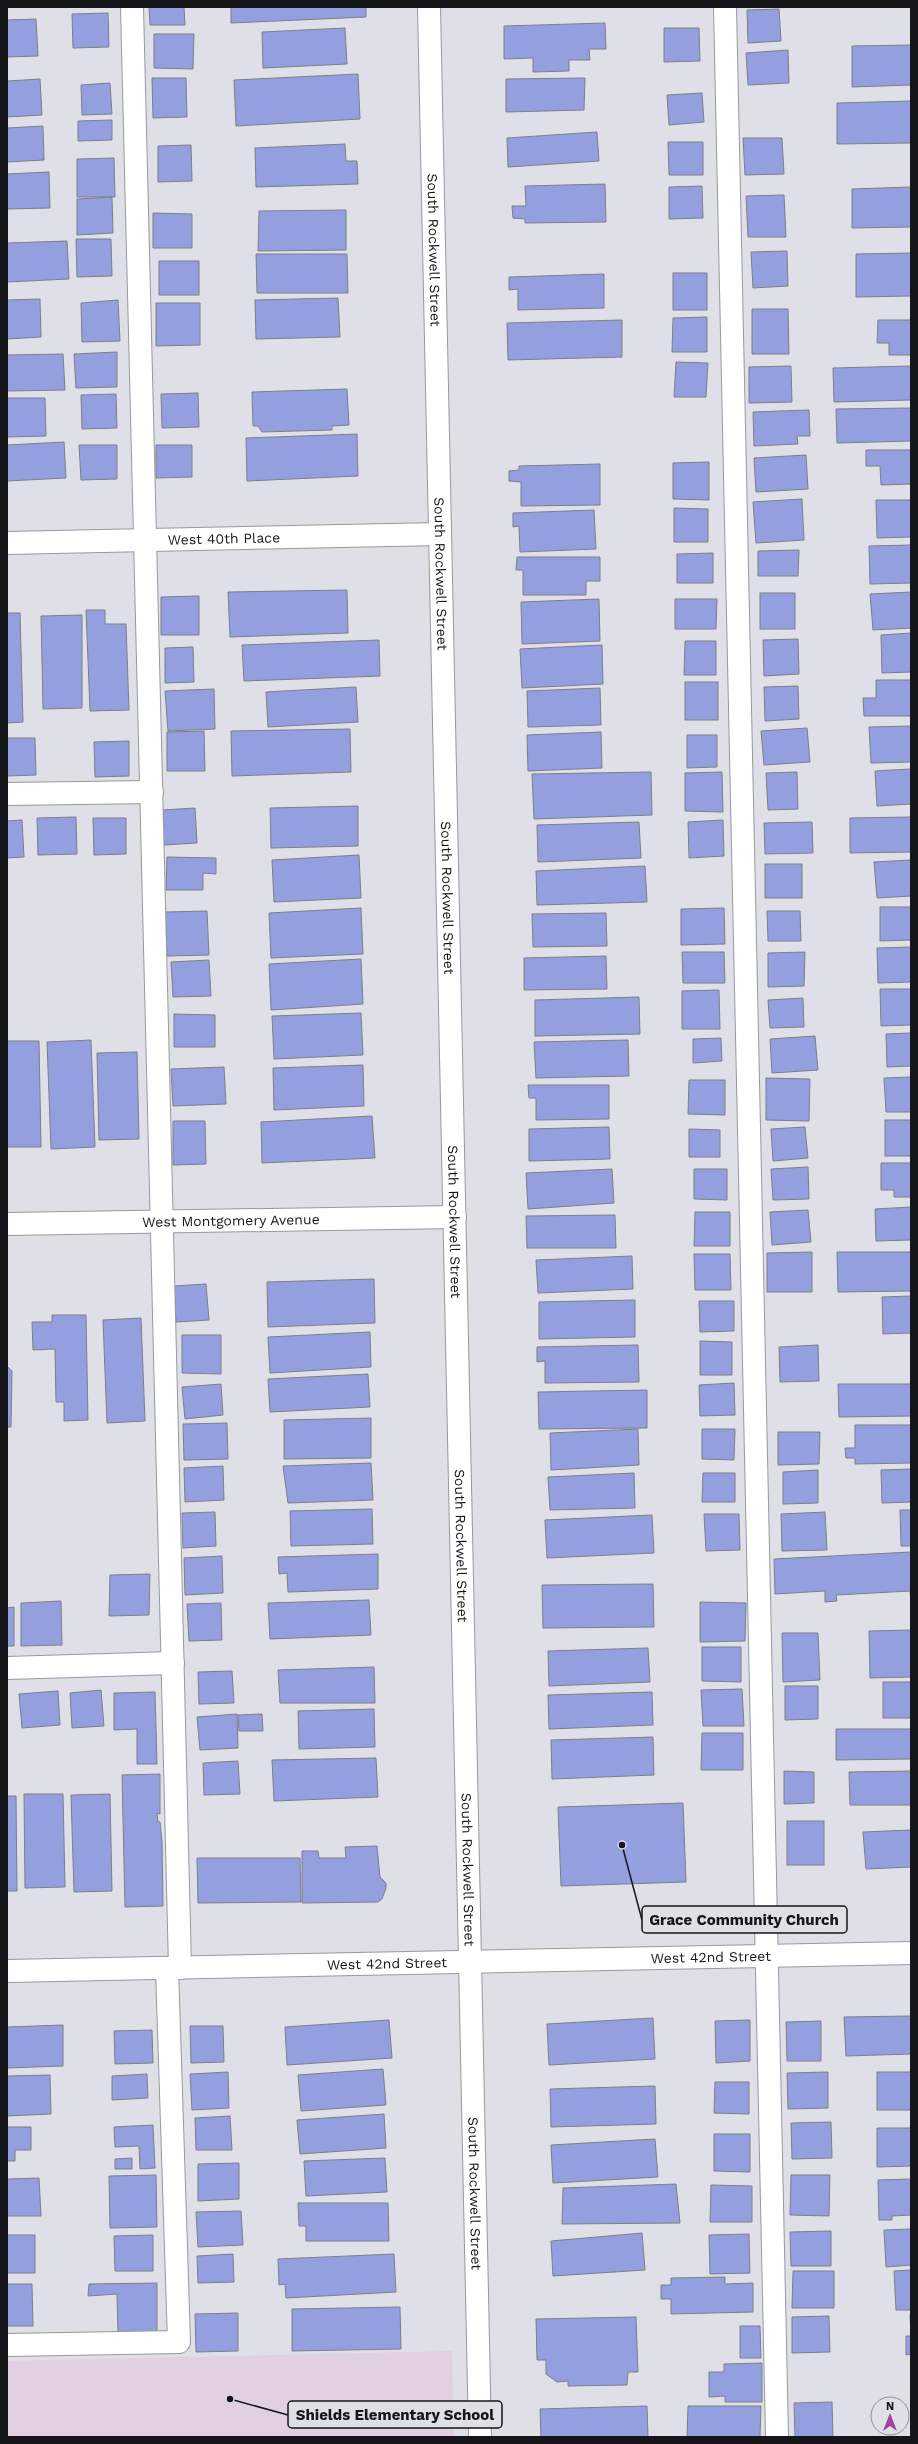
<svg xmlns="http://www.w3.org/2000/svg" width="918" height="2444" font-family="'Work Sans',sans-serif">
  <rect width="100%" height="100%" fill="#dedfe7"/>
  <!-- education -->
  <polygon fill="#e1d0e1" points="452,2351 454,2437 7,2437 7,2361"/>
  <!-- building -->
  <g fill="#949fdf" stroke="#7d7f86">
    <polygon points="149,7 184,7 185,25 150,25"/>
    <polygon points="231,7 366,7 366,17 231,23"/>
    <polygon points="779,9 781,41 748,43 747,10"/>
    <polygon points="108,13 109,47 73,48 72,14"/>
    <polygon points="36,19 38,56 7,57 7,20"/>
    <polygon points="605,23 606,49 589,49 590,60 569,60 569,71 533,72 533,58 504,59 504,26"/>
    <polygon points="345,28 347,64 263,68 262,32"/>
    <polygon points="664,28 699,28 700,61 664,62"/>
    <polygon points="154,34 194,34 193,69 154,68"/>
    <polygon points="911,45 911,85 852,87 852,46"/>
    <polygon points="788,50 789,83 748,85 746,53"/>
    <polygon points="358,74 360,119 236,126 234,80"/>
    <polygon points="152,78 186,78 187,117 153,118"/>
    <polygon points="585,78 584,110 506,112 506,79"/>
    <polygon points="40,79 42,115 7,117 7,81"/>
    <polygon points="110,83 112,114 82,115 81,85"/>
    <polygon points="702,93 704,122 669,125 667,95"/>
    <polygon points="911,101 911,143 837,144 837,103"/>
    <polygon points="112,120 112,140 78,141 78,121"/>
    <polygon points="43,126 44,160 7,162 7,128"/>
    <polygon points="597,132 599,161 508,167 507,138"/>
    <polygon points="743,138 782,138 784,174 745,175"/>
    <polygon points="668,142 703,142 703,175 669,175"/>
    <polygon points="345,144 346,161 357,161 358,184 256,187 255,148"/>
    <polygon points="191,145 192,181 158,182 158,146"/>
    <polygon points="114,158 115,197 77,197 77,159"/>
    <polygon points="49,172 50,208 7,209 7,174"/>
    <polygon points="605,184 606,222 525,223 525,219 513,218 512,206 526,206 525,186"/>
    <polygon points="702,186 703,218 669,219 669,187"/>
    <polygon points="911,187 911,227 852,228 852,189"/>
    <polygon points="784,195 786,237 748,237 746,196"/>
    <polygon points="112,197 113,233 77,235 77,199"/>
    <polygon points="346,210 346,250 258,251 259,211"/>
    <polygon points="153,213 192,214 192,248 153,248"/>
    <polygon points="76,239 111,239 112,276 77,277"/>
    <polygon points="67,241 69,279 7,282 7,243"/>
    <polygon points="787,251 788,286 753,288 751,252"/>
    <polygon points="911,253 911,296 856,297 856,254"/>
    <polygon points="256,254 347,254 348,293 257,293"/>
    <rect x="159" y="261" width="40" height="34"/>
    <rect x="673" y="273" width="34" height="37"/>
    <polygon points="604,274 604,308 518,310 518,289 509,290 509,277"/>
    <polygon points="338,298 340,337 256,339 255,300"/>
    <polygon points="40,299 41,337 7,339 7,300"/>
    <polygon points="118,300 120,341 82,342 81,303"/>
    <polygon points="156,303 200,303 200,345 156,346"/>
    <polygon points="752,309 788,309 789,354 752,354"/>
    <polygon points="707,317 707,352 672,352 673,318"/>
    <polygon points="622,320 622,357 508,360 507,323"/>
    <polygon points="878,320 911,320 911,355 889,355 889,343 877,343"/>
    <polygon points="117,352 117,387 76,388 74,354"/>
    <polygon points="63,354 65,390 7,391 7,355"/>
    <polygon points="676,362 708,363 706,397 674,397"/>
    <polygon points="791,366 792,402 749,403 749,367"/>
    <polygon points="911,366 911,400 834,402 833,368"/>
    <polygon points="347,389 349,425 332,426 332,430 262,432 258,426 253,426 252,392"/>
    <polygon points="198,393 199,427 162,428 161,394"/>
    <polygon points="116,394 117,428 82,429 81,395"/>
    <polygon points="7,398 45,398 46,436 7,437"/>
    <polygon points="911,408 911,441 837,443 836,409"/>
    <polygon points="809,410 810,436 797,436 798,444 754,446 753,412"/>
    <polygon points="357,434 358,476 247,481 246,438"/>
    <polygon points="64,442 66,478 7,481 7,445"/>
    <polygon points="79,445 117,445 117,479 81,480"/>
    <polygon points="156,445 192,445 192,477 156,478"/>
    <polygon points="866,450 911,450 911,484 881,485 880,466 866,466"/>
    <polygon points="806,455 808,489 756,492 754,458"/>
    <polygon points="709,462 709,500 673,499 673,463"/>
    <polygon points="600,464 600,505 521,506 521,482 509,481 509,471 519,470 519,466"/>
    <polygon points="802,499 804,540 756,543 753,502"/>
    <polygon points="876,500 911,500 911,537 877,538"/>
    <polygon points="674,508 708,509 708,542 674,542"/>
    <polygon points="594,510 596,549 520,552 519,526 513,527 513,513"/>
    <polygon points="911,545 911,583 870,584 869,546"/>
    <polygon points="799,550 798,576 758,576 758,551"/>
    <polygon points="713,553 713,583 677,583 677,554"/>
    <polygon points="517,557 600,557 600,581 586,581 586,595 523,595 523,570 516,570"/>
    <polygon points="347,590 348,633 230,637 228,592"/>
    <polygon points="911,592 911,628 873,630 870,594"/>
    <rect x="760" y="593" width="35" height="36"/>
    <polygon points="199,596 199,635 161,635 161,597"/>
    <polygon points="599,599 600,641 522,644 521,602"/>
    <polygon points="675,599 717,599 716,629 675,629"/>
    <polygon points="86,610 105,610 105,624 126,624 129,710 90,711"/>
    <polygon points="7,613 20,613 23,722 7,723"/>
    <polygon points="82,615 82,708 43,709 41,616"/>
    <polygon points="911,633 911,672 882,673 881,635"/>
    <polygon points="798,639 799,674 764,676 763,640"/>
    <polygon points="379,640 380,676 244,681 242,645"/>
    <polygon points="685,641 716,641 716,675 684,675"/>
    <polygon points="602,645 603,684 522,688 520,649"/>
    <polygon points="193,647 194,682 165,683 165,648"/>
    <polygon points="876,680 911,680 911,716 864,716 863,698 876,698"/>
    <rect x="685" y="682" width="33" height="38"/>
    <polygon points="798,686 799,719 765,721 764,687"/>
    <polygon points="356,687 358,722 268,727 266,692"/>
    <polygon points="600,688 601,725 528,727 527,691"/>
    <polygon points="214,689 215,729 168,731 165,691"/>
    <polygon points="911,726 911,762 871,763 869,727"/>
    <polygon points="807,728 810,762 764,765 761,731"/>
    <polygon points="350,729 351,772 232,776 231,731"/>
    <polygon points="204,731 205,771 167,771 167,732"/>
    <polygon points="601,732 602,768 528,771 527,735"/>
    <polygon points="687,735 717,735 717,767 687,768"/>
    <polygon points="7,738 35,738 36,775 7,776"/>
    <polygon points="129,741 129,776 95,777 94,742"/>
    <polygon points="911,769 911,804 877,806 875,771"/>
    <polygon points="651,772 652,815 534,819 532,774"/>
    <polygon points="722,772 723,812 685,811 685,773"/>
    <polygon points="797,772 798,809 768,810 766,773"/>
    <polygon points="358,806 358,846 271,848 270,808"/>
    <polygon points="195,808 197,843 164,845 162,810"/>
    <polygon points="76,817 77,854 38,855 37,818"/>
    <polygon points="911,817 911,852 850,853 850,818"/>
    <polygon points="93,818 126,818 126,854 94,855"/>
    <polygon points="22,820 24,857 7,858 7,821"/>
    <polygon points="723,820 724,856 689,858 688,822"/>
    <polygon points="639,822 641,858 538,862 537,825"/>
    <polygon points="812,822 813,853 765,854 764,823"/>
    <polygon points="359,855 361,898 274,902 272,860"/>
    <polygon points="167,857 216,858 216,874 203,873 203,890 166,890"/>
    <polygon points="911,860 911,896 877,898 874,862"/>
    <rect x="765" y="864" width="37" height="34"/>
    <polygon points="645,866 647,902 537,905 536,871"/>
    <polygon points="880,907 911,907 911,940 880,941"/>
    <polygon points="361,908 363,954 271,958 269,913"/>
    <polygon points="724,908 725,944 681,945 681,909"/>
    <polygon points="207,911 209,955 167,956 165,912"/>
    <polygon points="767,911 800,911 801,941 768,941"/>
    <polygon points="606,913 607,946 533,947 532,914"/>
    <polygon points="911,947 911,982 878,983 877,948"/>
    <polygon points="682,952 724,952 725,983 683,983"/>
    <polygon points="805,952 804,986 768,987 768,953"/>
    <polygon points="606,956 607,989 524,990 524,958"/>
    <polygon points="361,959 363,1004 271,1010 269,964"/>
    <polygon points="209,960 211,996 173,997 171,962"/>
    <polygon points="880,989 911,989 911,1025 881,1026"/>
    <polygon points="719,990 720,1029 682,1029 682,991"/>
    <polygon points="639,997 640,1034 535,1036 535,1000"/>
    <polygon points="803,998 804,1027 770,1028 768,1000"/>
    <polygon points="361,1013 363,1055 274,1059 272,1016"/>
    <polygon points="174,1014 215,1015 215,1047 174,1047"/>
    <polygon points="911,1033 911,1066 887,1067 886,1034"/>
    <polygon points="815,1036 818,1070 772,1073 770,1039"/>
    <polygon points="721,1038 722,1061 693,1063 693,1039"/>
    <polygon points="91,1040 95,1147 51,1149 47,1042"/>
    <polygon points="628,1040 629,1076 536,1078 534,1042"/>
    <polygon points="7,1041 39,1041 41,1147 7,1147"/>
    <polygon points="137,1052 139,1139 99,1140 97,1053"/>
    <polygon points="363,1065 364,1106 274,1110 273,1068"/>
    <polygon points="224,1067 226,1104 173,1106 171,1069"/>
    <polygon points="911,1077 911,1112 886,1112 884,1078"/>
    <polygon points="766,1078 810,1079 809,1121 766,1120"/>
    <polygon points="689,1080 725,1080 725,1115 688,1114"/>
    <polygon points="528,1085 609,1085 609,1119 536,1120 536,1098 529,1098"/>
    <polygon points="372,1116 375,1158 262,1163 261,1122"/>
    <rect x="885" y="1120" width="26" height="36"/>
    <polygon points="173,1121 205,1121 206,1164 173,1165"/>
    <polygon points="609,1127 610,1159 529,1161 529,1129"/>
    <polygon points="805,1127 808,1158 773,1161 771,1129"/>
    <polygon points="689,1129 720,1130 720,1157 689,1157"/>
    <polygon points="881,1163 911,1163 911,1197 894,1197 894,1190 881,1190"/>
    <polygon points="808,1167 809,1199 773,1200 771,1169"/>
    <polygon points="612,1169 614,1203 528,1209 526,1173"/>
    <polygon points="694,1169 727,1169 727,1200 694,1199"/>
    <polygon points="911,1207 911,1240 876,1241 875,1209"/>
    <polygon points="808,1210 811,1242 772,1245 770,1212"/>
    <polygon points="695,1212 730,1212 730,1246 694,1246"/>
    <polygon points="615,1215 616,1248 527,1248 526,1216"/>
    <polygon points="812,1252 812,1292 767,1292 767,1253"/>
    <polygon points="837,1252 911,1252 911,1291 838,1292"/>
    <polygon points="694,1254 730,1254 731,1290 695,1290"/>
    <polygon points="632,1256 633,1289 538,1293 536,1260"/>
    <polygon points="374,1279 375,1323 268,1327 267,1282"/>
    <polygon points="206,1284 209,1320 176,1322 174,1286"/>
    <polygon points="911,1296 911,1333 883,1334 882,1297"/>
    <polygon points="635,1300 635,1337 539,1339 539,1302"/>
    <polygon points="699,1301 734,1301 734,1331 700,1332"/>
    <polygon points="52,1315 86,1315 88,1420 64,1421 64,1402 56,1402 55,1349 33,1350 32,1322 52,1322"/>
    <polygon points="141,1318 145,1421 107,1423 103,1320"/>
    <polygon points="370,1332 371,1367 270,1373 268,1337"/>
    <polygon points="182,1335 221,1335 221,1374 182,1373"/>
    <polygon points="700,1341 732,1342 732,1375 700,1375"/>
    <polygon points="638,1345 639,1382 545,1383 545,1361 537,1362 537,1347"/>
    <polygon points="818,1345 819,1381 780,1382 779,1347"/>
    <polygon points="7,1366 12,1371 11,1427 7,1427"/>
    <polygon points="368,1374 370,1407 270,1412 268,1379"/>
    <polygon points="734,1383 735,1415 700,1416 699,1385"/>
    <polygon points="221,1384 223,1415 185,1419 182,1387"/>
    <polygon points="838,1384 911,1384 911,1416 839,1417"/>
    <polygon points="647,1390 647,1428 539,1429 538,1392"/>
    <polygon points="371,1418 371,1458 284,1459 284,1420"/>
    <polygon points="227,1423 228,1459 184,1460 183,1424"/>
    <polygon points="855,1425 911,1425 911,1463 855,1464 855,1458 846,1458 845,1448 855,1448"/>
    <polygon points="638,1429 639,1465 551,1470 550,1433"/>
    <polygon points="702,1429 735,1429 734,1460 702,1459"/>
    <polygon points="778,1432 820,1432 819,1464 778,1465"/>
    <polygon points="371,1463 373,1500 288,1503 283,1466"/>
    <polygon points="223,1466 224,1500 185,1502 184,1468"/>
    <polygon points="911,1469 911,1502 882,1503 881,1470"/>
    <polygon points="818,1470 818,1503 783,1504 783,1472"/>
    <polygon points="634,1473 635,1508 550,1510 548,1477"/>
    <polygon points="703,1473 735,1473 735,1502 702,1502"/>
    <polygon points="372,1509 373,1544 291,1546 290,1511"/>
    <polygon points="900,1510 911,1510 911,1546 901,1546"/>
    <polygon points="215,1512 216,1546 183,1548 182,1513"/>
    <polygon points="825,1512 827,1550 782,1551 781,1514"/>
    <polygon points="704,1514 739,1514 740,1550 706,1551"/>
    <polygon points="652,1515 654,1553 547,1558 545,1520"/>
    <polygon points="911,1552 911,1601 910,1591 836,1595 837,1601 825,1602 825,1591 775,1594 774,1559"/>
    <polygon points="378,1554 378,1589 288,1592 287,1573 279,1574 278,1557"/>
    <polygon points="222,1556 223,1593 185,1595 184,1558"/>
    <polygon points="150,1574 149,1615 109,1616 110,1575"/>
    <polygon points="653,1584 654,1627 543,1628 542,1585"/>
    <polygon points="369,1600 371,1635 270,1639 268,1603"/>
    <polygon points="61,1601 62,1645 21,1646 21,1603"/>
    <polygon points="700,1602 746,1603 745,1641 700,1642"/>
    <polygon points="221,1603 222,1640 189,1641 187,1604"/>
    <polygon points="14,1607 14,1646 7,1646 7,1608"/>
    <polygon points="911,1630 911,1677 870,1678 869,1631"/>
    <polygon points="782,1633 818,1633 820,1680 783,1682"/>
    <polygon points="702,1647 741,1647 741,1682 702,1681"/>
    <polygon points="648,1648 650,1682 549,1686 548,1651"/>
    <polygon points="374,1667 375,1703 280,1703 278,1670"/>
    <polygon points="232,1671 234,1703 199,1704 198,1672"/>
    <rect x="883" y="1682" width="28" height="36"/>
    <polygon points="785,1686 818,1686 818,1719 785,1720"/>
    <polygon points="742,1689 744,1726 703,1726 701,1690"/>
    <polygon points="101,1690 104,1726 72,1728 70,1693"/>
    <polygon points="58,1691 60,1725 22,1728 19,1694"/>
    <polygon points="155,1692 157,1764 137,1764 137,1729 114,1730 114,1693"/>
    <polygon points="652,1692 653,1725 549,1729 548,1695"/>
    <polygon points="374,1709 375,1747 299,1749 298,1711"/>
    <polygon points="237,1714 238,1748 200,1750 197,1717"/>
    <polygon points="262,1714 263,1731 239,1731 238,1715"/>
    <polygon points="836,1729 911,1729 911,1759 836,1760"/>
    <polygon points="702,1733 743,1733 743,1770 701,1770"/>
    <polygon points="653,1737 654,1775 552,1779 551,1740"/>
    <polygon points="376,1758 378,1797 274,1801 272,1760"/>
    <polygon points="238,1761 240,1794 204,1795 203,1763"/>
    <polygon points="784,1771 814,1772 814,1803 784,1804"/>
    <polygon points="911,1771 911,1805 850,1805 849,1772"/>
    <polygon points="160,1774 160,1814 157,1813 158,1822 160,1822 162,1842 163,1906 125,1907 122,1775"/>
    <polygon points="24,1794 63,1794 65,1887 25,1888"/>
    <polygon points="110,1794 112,1891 74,1892 71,1795"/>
    <polygon points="7,1796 16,1796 17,1891 7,1891"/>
    <polygon points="683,1803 686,1882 561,1886 558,1807"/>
    <rect x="787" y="1821" width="37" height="44"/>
    <polygon points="911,1830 911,1867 866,1869 863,1832"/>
    <polygon points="377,1846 380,1877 386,1883 386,1888 382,1899 378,1902 302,1903 302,1851 318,1851 319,1858 346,1858 345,1847"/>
    <polygon points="197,1858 300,1858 301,1902 198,1903"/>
    <polygon points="911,2016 911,2054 846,2056 844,2017"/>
    <polygon points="653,2018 655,2059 549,2065 547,2024"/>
    <polygon points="389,2020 392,2058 287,2065 285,2027"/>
    <polygon points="750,2020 750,2061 716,2063 715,2021"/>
    <polygon points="821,2021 821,2061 787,2061 786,2022"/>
    <polygon points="63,2025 63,2066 7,2068 7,2027"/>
    <polygon points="190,2026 223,2026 224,2062 191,2063"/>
    <polygon points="152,2030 153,2063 115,2064 114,2031"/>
    <polygon points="383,2069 386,2105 301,2111 298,2075"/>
    <polygon points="228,2072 229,2108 192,2110 190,2074"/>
    <polygon points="828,2072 828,2108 788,2109 787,2073"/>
    <rect x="877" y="2072" width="34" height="38"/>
    <polygon points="147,2074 148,2098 112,2100 112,2076"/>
    <polygon points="50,2075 51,2114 7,2116 7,2076"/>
    <polygon points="715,2082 749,2082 749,2114 714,2113"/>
    <polygon points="655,2086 656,2124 551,2127 550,2089"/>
    <polygon points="384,2114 386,2148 300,2154 297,2120"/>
    <polygon points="230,2116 232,2150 196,2150 195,2118"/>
    <polygon points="831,2122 832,2158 792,2159 791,2123"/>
    <polygon points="153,2125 155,2168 140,2169 139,2146 115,2147 114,2127"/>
    <polygon points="7,2127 31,2127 31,2150 15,2150 15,2161 7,2161"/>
    <polygon points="877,2128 911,2128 911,2166 877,2167"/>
    <polygon points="714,2134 750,2134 750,2172 714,2171"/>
    <polygon points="655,2139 658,2177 553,2183 551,2145"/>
    <polygon points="132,2158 132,2169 115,2169 115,2159"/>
    <polygon points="385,2158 387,2192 306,2196 304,2161"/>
    <polygon points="239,2163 239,2199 198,2201 198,2164"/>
    <polygon points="156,2175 157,2227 110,2228 109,2176"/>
    <polygon points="791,2175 830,2175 829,2216 790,2215"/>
    <polygon points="39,2178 41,2216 7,2216 7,2179"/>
    <polygon points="911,2179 911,2215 892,2216 892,2220 879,2220 878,2180"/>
    <polygon points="676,2184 680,2223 562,2224 563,2188"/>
    <polygon points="711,2185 752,2186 752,2222 710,2222"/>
    <polygon points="298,2203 388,2203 389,2241 306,2241 306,2226 299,2226"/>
    <polygon points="241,2211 243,2245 198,2247 196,2212"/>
    <polygon points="911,2229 911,2265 886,2267 884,2230"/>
    <polygon points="831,2231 831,2266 791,2266 790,2232"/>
    <polygon points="642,2233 645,2270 553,2276 551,2241"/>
    <polygon points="749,2234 750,2273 710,2274 709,2235"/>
    <rect x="7" y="2235" width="28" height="38"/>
    <polygon points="153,2235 153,2271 115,2271 114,2236"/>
    <polygon points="233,2254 234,2282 198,2283 197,2256"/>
    <polygon points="394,2254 396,2292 286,2298 285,2284 279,2285 278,2259"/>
    <polygon points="911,2270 911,2310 896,2310 894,2271"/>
    <polygon points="793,2271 834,2271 834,2308 792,2308"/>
    <polygon points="725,2277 725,2284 753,2283 753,2312 671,2314 671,2299 661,2299 661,2285 671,2285 671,2278"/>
    <polygon points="157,2283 157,2334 118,2334 117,2294 88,2296 89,2284"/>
    <polygon points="7,2284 32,2284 33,2326 7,2326"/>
    <polygon points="400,2307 401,2349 292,2351 292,2309"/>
    <polygon points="238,2313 238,2351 196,2352 195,2314"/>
    <polygon points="910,2315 911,2315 911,2354 906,2355 906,2336 911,2336"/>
    <polygon points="829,2316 830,2352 792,2353 792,2317"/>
    <polygon points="636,2317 638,2372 628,2372 627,2385 568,2386 568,2381 557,2382 546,2374 546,2360 537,2360 536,2319"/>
    <polygon points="740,2326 760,2326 761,2358 740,2358"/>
    <polygon points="762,2363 762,2402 725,2402 725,2396 709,2397 709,2372 724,2372 724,2364"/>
    <polygon points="832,2402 833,2437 795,2437 794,2403"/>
    <polygon points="647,2406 648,2437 541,2437 540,2409"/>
    <polygon points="688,2406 761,2406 760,2437 687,2437"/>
  </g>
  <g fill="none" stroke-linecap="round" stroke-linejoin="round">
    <defs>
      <g id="service">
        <polyline points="132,7 180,1968"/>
        <polyline points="725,7 777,2437"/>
        <polyline points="7,794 152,792"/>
        <polyline points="7,1668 173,1663"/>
        <polyline points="7,2345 179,2342 167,1968"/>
      </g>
      <g id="minor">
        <path id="s1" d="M429,7L480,2437"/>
        <path id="s2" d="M7,543L440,534"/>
        <path id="s3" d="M7,1224L455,1217"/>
        <path id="s4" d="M7,1971L911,1953"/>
      </g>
    </defs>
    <!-- service casing -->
    <use href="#service" stroke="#9799a0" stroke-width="24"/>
    <!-- minor casing -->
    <use href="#minor" stroke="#9799a0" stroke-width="24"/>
    <!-- service -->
    <use href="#service" stroke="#fff" stroke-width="22"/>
    <!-- minor -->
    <use href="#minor" stroke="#fff" stroke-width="22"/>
  </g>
  <g text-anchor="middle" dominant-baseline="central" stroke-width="4" stroke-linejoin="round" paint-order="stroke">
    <!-- street labels -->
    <g font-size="14" fill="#151619" stroke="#dedfe7">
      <text stroke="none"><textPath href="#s1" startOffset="243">South Rockwell Street</textPath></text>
      <text stroke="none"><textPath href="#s2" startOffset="217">West 40th Place</textPath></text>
      <text stroke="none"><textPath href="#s1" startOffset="567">South Rockwell Street</textPath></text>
      <text stroke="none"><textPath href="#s1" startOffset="891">South Rockwell Street</textPath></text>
      <text stroke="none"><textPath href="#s3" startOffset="224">West Montgomery Avenue</textPath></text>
      <text stroke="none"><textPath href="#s1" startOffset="1215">South Rockwell Street</textPath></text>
      <text stroke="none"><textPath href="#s1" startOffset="1539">South Rockwell Street</textPath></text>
      <text stroke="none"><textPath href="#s1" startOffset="1863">South Rockwell Street</textPath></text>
      <text stroke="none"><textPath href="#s4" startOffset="704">West 42nd Street</textPath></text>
      <text stroke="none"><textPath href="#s4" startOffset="380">West 42nd Street</textPath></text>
      <text stroke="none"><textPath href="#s1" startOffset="2187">South Rockwell Street</textPath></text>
    </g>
  </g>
  <!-- callouts -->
  <path fill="none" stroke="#151619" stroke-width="1.5" d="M622 1845L642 1920M230 2399L288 2415"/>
  <g fill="#151619" stroke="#dedfe7" stroke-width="1.5">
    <circle cx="622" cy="1845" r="4"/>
    <circle cx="230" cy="2399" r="4"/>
  </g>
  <g fill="#dedfe7" stroke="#151619" stroke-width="1.5">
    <rect x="642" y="1906" width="205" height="27" rx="4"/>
    <rect x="288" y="2401" width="214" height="27" rx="4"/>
  </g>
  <g font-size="15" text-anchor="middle" font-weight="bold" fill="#151619">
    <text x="744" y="1925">Grace Community Church</text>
    <text x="395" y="2420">Shields Elementary School</text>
  </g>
  <!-- border -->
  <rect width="918" height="2444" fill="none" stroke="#151619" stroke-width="16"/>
  <!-- north arrow -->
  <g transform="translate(890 2416)"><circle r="19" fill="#dedfe7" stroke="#8e8f95"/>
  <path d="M0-3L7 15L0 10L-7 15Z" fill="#a440a5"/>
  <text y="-6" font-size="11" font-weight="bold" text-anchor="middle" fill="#151619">N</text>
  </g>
</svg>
